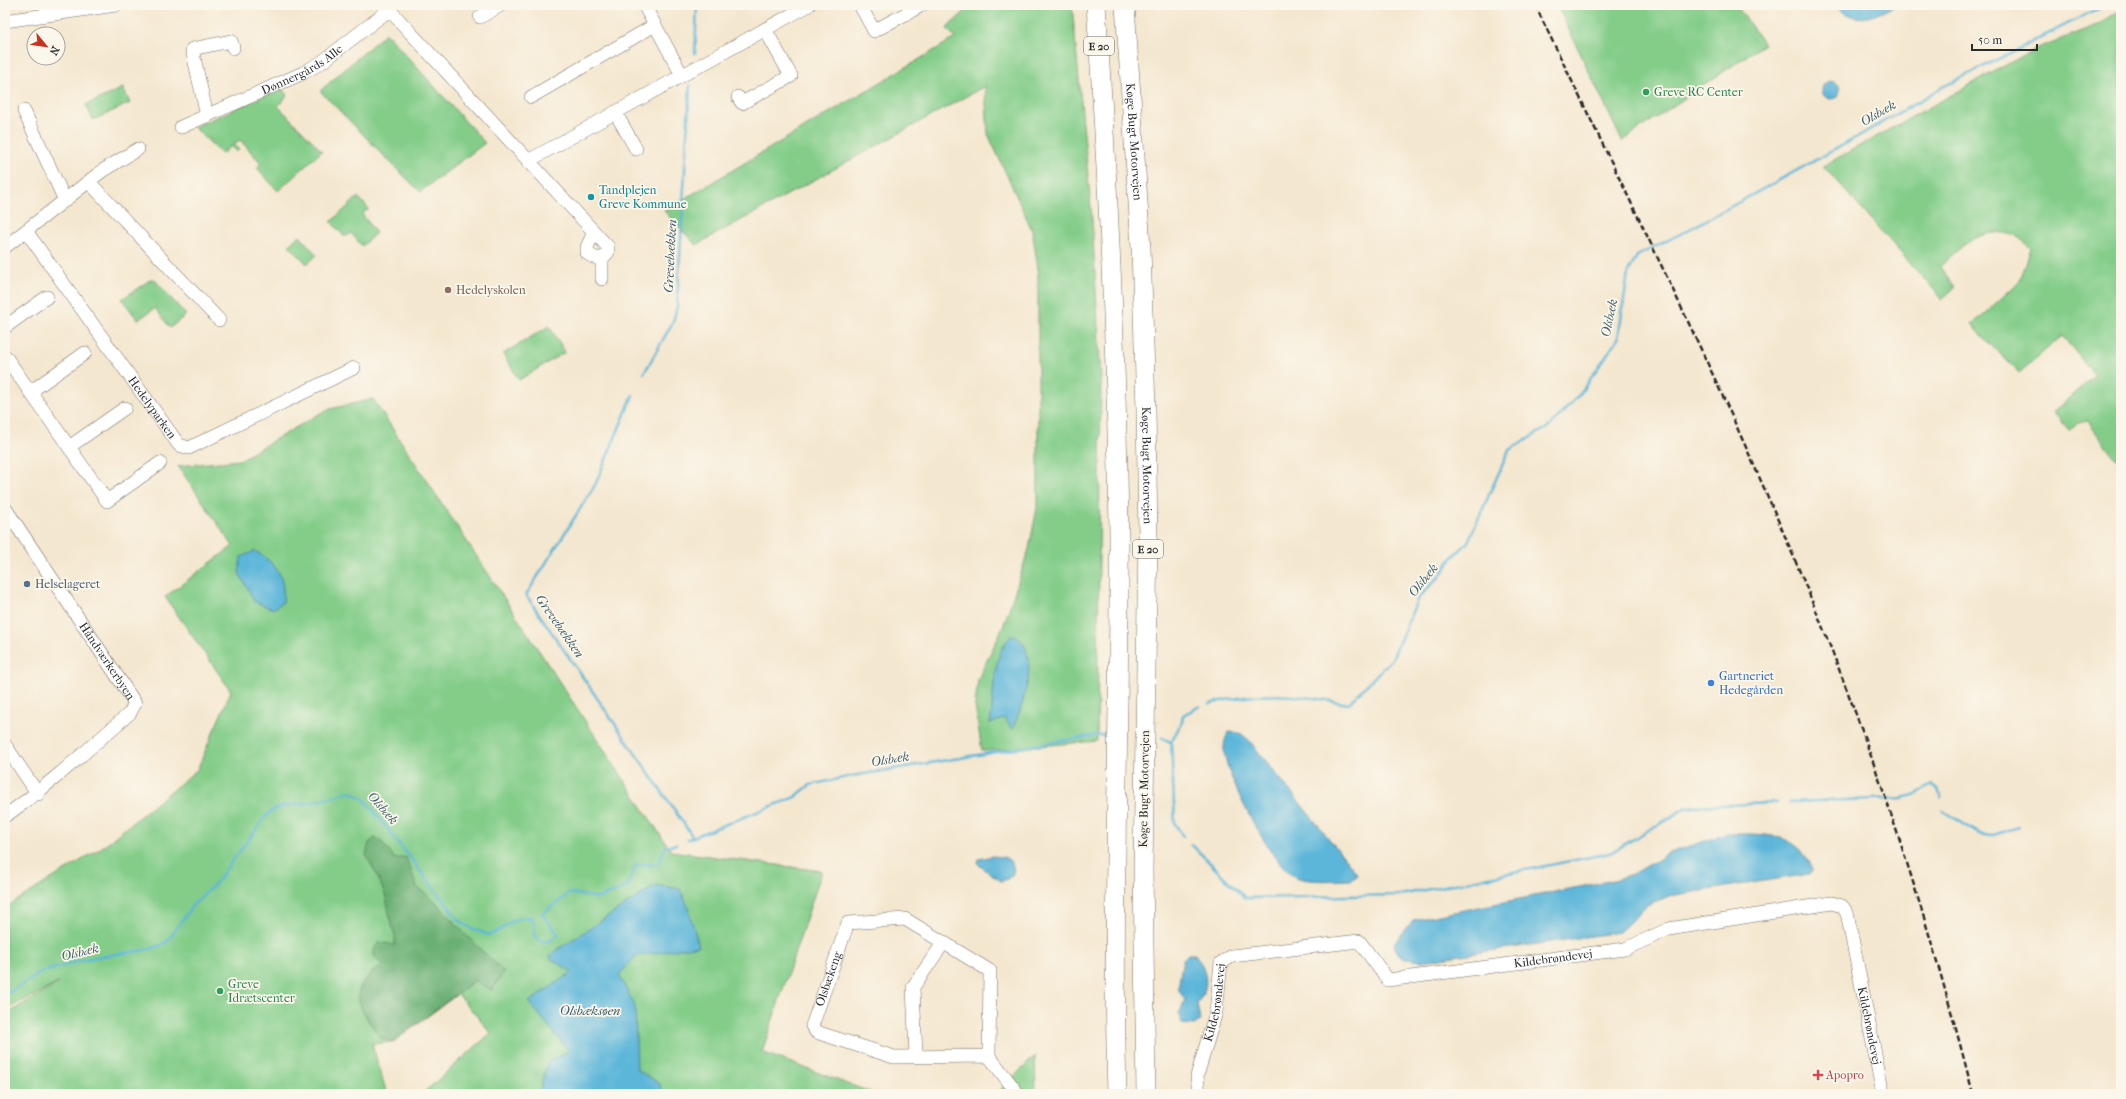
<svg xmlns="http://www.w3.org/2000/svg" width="2126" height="1099" font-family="'IM FELL French Canon',serif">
  <rect width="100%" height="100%" fill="#fbf7ec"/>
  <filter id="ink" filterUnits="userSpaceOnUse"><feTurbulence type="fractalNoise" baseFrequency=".025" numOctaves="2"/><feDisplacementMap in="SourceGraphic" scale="8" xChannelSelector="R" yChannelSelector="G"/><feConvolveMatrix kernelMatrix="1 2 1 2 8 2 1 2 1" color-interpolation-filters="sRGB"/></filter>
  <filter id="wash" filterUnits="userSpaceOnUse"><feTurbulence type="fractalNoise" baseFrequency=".012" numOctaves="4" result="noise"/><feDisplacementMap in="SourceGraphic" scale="16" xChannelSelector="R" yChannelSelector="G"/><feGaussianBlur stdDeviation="0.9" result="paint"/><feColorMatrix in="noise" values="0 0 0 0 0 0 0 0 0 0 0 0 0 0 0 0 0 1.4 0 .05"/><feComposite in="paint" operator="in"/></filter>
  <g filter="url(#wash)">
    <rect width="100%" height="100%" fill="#f4e7cf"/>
    <!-- green -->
    <g fill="#83cd89" stroke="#577c5a">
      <polygon points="972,5 1072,5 1092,219 1101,380 1097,741 982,751 975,706 978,679 1003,627 1029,549 1038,503 1038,268 1032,230 988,134 985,86 696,245 664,211 955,38 947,28"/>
      <polygon points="1557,5 1736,5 1764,44 1622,141"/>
      <path d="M2121,10V456L2117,460L2087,421L2078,423L2070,431L2053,412L2095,375L2062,336L2019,373L1972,325L2020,281L2031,248C2026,244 2019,237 2014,235C1981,226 1961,246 1940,267L1955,287L1942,299L1823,166L2035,49L2097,25Z"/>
      <polygon points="386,33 485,143 420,192 320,91"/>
      <polygon points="123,88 130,103 93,120 86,105"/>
      <polygon points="282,88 287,96 278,106 322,151 278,191 257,168 261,163 240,140 234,144 239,150 236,152 231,146 222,154 194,127"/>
      <polygon points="358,197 369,209 362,214 376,233 362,246 351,233 345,237 331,222"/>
      <polygon points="299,235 317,255 307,264 289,245"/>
      <polygon points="153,278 186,315 170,328 155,308 138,320 122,299"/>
      <polygon points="549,326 565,352 519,380 503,354"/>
      <polygon points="373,399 671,851 822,871 762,1052 875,1094 422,1094 491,1033 458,994 393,1042 372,1044 387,1094 5,1094 5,1015 60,982 5,1010 5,908 101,848 197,770 231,691 165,597 233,546 178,466 240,460 326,410"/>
      <polygon points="1035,1056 1036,1094 996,1094"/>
    </g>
    <!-- forest -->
    <path fill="#6ab075" stroke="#4a6e50" d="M375,838L382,842L395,859L406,857L417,887L437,903L465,934L504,972L492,990L474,981L393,1042L380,1038C359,1006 344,991 382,965L374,956V949L380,942L395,945V936L390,919L386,897L376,873L366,855L369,843Z"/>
    <!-- water -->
    <g fill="#5bb6d9" stroke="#437082">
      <path d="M1833,5H1897C1869,18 1860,25 1833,5Z"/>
      <circle cx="1831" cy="90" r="9"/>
      <path d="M255,551C277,564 285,576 283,602L273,609L255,602L239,573L241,557Z"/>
      <path d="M1011,636H1017C1041,656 1023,706 1012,730L1005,718L990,724C995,695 990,658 1011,636Z"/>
      <path d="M1229,732L1240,733L1248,739L1356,872L1357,876L1351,880C1337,880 1306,883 1294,876C1270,861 1225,777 1224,749C1224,743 1225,738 1229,732Z"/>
      <path d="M1726,834C1747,834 1777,832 1795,845C1804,851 1808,861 1812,870L1809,874L1669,896L1648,905L1619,932L1421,961C1406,959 1397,958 1394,943L1414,920L1614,880L1635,873L1667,854Z"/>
      <path d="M993,856C997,857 1003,856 1006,858C1019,866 1014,879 1001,881L980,866L978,862L979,859Z"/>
      <polygon points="656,885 680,889 687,904 699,946 636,956 619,975 635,1006 637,1070 659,1083 664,1094 544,1094 540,1090 547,1063 569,1051 529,1002 572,972 550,958 552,953"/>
      <path d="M1188,954H1195C1207,971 1211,987 1197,1003L1200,1021L1194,1025L1182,1024L1179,1014L1185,1001L1178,988L1183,960Z"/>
    </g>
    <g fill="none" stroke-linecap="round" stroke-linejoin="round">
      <!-- stream -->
      <g stroke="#5bb6d9" stroke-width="2.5">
        <polyline points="695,53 697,5"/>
        <polyline points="644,373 673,322 677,306 690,85"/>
        <polyline points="633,395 595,485 526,595 693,837"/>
        <path d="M1209,704C1256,691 1301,694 1348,704L1392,659L1418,598L1440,576L1452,558L1468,542L1509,450L1550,426L1579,395L1618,339L1628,273L1637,256L1688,230L1845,144L1943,87L2105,5"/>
        <polyline points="1162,738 1171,742 1182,722 1183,715 1200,706"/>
        <polyline points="1171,742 1175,824 1183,836"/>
        <polyline points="1789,802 1902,798 1914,795 1933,785 1938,789 1941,798"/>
        <polyline points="1943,811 1980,834 1990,836 2019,827"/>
        <polyline points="688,839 795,797 810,785 852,776 1097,735 1107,736"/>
        <polyline points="1191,844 1245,898 1400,895 1610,853 1686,808 1695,806 1776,803"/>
        <path d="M5,995L42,972L91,958L151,949L167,942L193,905L215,884L267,815C279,803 298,805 314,802C327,799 338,794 351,791L365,800L458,919L469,927L489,935C508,929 508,917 530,917L535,925L534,935L540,941H550L558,934L542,914L570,893L599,898L627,887L636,865L659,864L664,848L676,844"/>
      </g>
    </g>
  </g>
  <g filter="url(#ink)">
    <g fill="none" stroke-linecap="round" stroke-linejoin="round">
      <defs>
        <g id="minor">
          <polyline points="385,5 608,247 608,252 602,259 602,279"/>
          <polyline points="644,5 682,75"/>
          <polyline points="860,5 874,31 922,5"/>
          <polyline points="480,17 501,5"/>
          <polyline points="5,21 116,5"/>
          <polyline points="531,97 655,25"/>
          <polyline points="738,97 742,103 791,76 765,29"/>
          <polyline points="24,111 62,194 66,200"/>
          <polyline points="615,112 636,149"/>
          <polyline points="207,116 192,49 231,41 233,48"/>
          <path id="s1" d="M181,127L303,73L322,62L389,10"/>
          <polyline points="528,161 809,5"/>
          <polyline points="89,182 219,320"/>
          <path id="s2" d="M26,231L179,445L189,448L354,368"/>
          <polyline points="594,232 587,247 587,253 593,257 602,259"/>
          <polyline points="5,247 102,171 138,149"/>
          <polyline points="5,327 47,297"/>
          <polyline points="5,356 107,501 160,463"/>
          <polyline points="30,392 85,353"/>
          <polyline points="69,447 125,408"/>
          <path id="s3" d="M5,508L135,703L130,713C89,748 50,785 5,816"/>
          <polyline points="5,745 38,794"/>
          <polyline points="916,1056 913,987 944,942"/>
          <path id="s4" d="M989,1056L894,1057L816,1032L812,1026L848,923L905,919L990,971L989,1056L1018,1094"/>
          <path id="s5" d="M1199,1094L1197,1076L1216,1012L1221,963L1232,956L1359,941L1388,980L1625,949L1669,929L1832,903L1842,906L1847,913L1883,1094"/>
        </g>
        <g id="highway">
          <path d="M1096,5C1108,182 1117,358 1119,536C1120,722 1112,908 1117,1094"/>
          <path id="s6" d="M1125,5L1141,248L1146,409L1148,537L1143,869L1146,1094"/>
        </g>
      </defs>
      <!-- minor casing -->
      <use href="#minor" stroke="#716d64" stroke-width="14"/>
      <!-- highway casing -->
      <use href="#highway" stroke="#716d64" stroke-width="20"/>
      <!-- minor -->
      <use href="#minor" stroke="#fff" stroke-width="13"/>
      <!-- highway -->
      <use href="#highway" stroke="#fff" stroke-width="19"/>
      <!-- rail -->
      <path stroke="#2b2b2b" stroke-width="2.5" stroke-dasharray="6 3" stroke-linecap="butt" d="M1535,5C1626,193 1720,380 1800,572C1871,741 1928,917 1973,1094"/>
    </g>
  </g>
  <!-- markers -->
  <g fill="#2e9e5b" stroke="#fbf7ec" stroke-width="1.5">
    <circle cx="1646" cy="92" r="4"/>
    <circle cx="220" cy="991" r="4"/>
  </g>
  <circle fill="#0f9aa8" stroke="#fbf7ec" stroke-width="1.5" cx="591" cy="197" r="4"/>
  <circle fill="#8d6e63" stroke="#fbf7ec" stroke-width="1.5" cx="448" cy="290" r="4"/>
  <circle fill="#5c6f8a" stroke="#fbf7ec" stroke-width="1.5" cx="27" cy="584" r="4"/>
  <circle fill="#3f7fe0" stroke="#fbf7ec" stroke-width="1.5" cx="1711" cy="683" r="4"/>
  <path fill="#e0444e" stroke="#fbf7ec" stroke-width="1.5" d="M1816 1069h4v4h4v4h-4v4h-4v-4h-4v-4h4z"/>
  <g text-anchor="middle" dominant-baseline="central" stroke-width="3.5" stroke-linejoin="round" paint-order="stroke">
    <!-- shield labels -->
    <g fill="#fbf7ec" stroke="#696865" stroke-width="1">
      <rect x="1084" y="37" width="30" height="18" rx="3"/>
      <rect x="1133" y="540" width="30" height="18" rx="3"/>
    </g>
    <g font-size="11" font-weight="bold" fill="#2b2b2b">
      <text x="1099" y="46">E 20</text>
      <text x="1148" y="549">E 20</text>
    </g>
    <!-- street labels -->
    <g font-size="12" fill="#2b2b2b" stroke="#fbf7ec">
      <text stroke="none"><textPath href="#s1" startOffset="134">Dønnergårds Alle</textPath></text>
      <text stroke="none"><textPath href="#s6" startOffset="137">Køge Bugt Motorvejen</textPath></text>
      <text stroke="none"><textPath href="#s2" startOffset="217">Hedelyparken</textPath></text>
      <text stroke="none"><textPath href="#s6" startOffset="461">Køge Bugt Motorvejen</textPath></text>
      <text stroke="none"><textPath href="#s3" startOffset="184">Håndværkerbyen</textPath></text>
      <text transform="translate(1144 789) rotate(-89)">Køge Bugt Motorvejen</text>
      <text stroke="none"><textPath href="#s5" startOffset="490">Kildebrøndevej</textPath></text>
      <text stroke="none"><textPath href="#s4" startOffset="234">Olsbækeng</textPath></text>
      <text stroke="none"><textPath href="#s5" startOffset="94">Kildebrøndevej</textPath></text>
      <text stroke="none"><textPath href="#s5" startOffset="910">Kildebrøndevej</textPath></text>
    </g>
    <!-- leisure labels -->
    <g font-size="12" fill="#27864d" stroke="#fbf7ec" text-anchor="start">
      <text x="1654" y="92">Greve RC Center</text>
      <text x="228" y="984">Greve<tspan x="228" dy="14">Idrætscenter</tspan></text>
    </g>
    <!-- culture labels -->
    <g font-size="12" fill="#0d838f" stroke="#fbf7ec" text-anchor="start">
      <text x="599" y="190">Tandplejen<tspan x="599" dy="14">Greve Kommune</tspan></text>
    </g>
    <!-- education labels -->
    <g font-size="12" fill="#785e54" stroke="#fbf7ec" text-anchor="start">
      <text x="456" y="290">Hedelyskolen</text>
    </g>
    <!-- service labels -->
    <g font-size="12" fill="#4e5e75" stroke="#fbf7ec" text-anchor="start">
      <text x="35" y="584">Helselageret</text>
    </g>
    <!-- shop labels -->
    <g font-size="12" fill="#366cbe" stroke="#fbf7ec" text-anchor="start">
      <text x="1719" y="676">Gartneriet<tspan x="1719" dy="14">Hedegården</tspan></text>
    </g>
    <!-- health labels -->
    <g font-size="12" fill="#be3a42" stroke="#fbf7ec" text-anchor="start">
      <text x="1826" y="1075">Apopro</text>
    </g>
    <!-- water labels -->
    <g font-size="13" font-style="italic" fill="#3c5c68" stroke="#fbf7ec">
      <text transform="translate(1878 113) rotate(-30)">Olsbæk</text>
      <text transform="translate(670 256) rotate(-87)">Grevebækken</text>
      <text transform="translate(1609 318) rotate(-78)">Olsbæk</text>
      <text transform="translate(1423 580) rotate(-51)">Olsbæk</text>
      <text transform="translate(560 626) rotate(55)">Grevebækken</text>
      <text transform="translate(890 759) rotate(-9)">Olsbæk</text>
      <text transform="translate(383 808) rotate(49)">Olsbæk</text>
      <text transform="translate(80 952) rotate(-14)">Olsbæk</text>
      <text x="590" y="1010">Olsbæksøen</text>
    </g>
  </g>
  <!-- margin -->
  <rect width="2126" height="1099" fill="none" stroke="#fbf7ec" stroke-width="20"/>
  <!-- north arrow -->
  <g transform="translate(46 46) rotate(119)"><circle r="19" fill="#fbf7ec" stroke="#a8a59f"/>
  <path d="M0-3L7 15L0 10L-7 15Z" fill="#c8321e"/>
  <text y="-6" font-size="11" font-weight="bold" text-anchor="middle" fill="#2b2b2b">N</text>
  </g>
  <!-- scale -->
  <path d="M1972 44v6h65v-6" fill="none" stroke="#2b2b2b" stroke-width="2"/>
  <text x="1978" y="44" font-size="12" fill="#2b2b2b" stroke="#fbf7ec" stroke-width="3" paint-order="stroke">50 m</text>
</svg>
